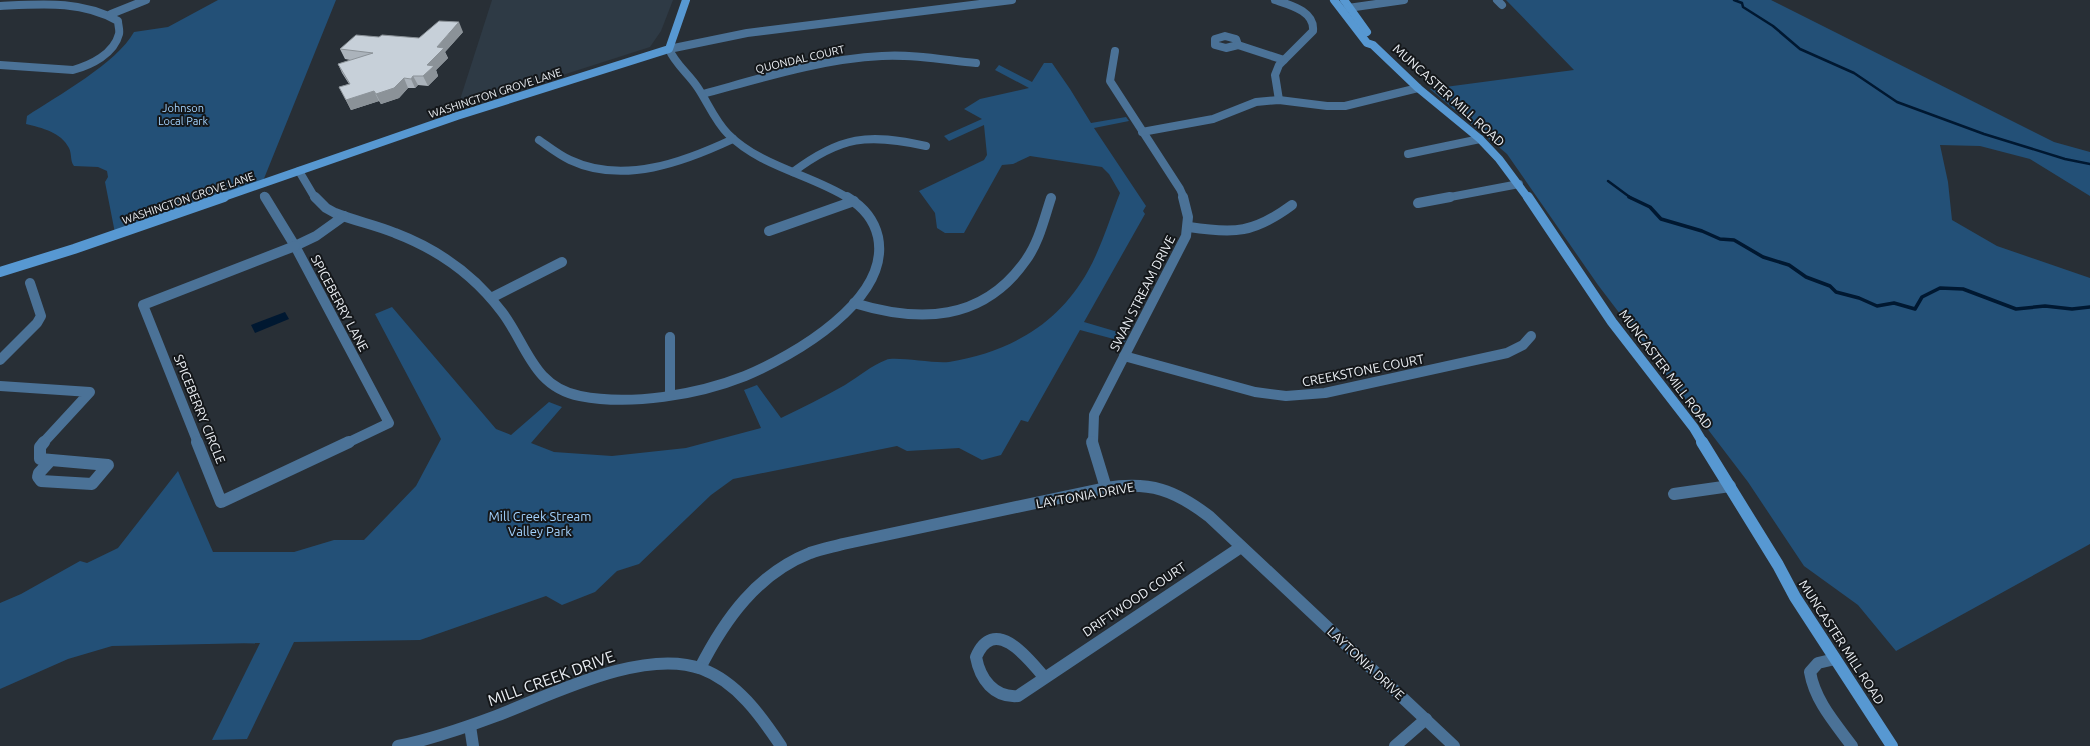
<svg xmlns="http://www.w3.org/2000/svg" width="2090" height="746" font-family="Ubuntu,sans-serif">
  <rect width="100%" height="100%" fill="#282f36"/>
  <!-- built -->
  <polygon fill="#2e3a45" points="492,0 673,0 661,31 650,47 457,109"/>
  <!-- green -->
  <g fill="#235077">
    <path d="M218,0H336L263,181L115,233L105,182L108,177L107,171L98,167L74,166C70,161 72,154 69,148C61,132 42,128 26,124L27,116C57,96 117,63 134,32L168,27Z"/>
    <polygon points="1506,0 1771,0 2054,142 2090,152 2090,196 2030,159 1980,146 1940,145 1948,182 1952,220 1997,246 2090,278 2090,544 1896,651 1858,605 1804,566 1748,482 1598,285 1507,154 1430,89 1574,70"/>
    <path d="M1044,63H1052L1070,89L1091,123L1126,117L1129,121L1094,128L1146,206L1143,211L1145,214L1084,322L1128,335L1125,342L1080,330L1028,422L1021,420L1001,455L982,460L959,448L907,451L897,446L733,479L711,495L639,564L617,571L595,592L562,605L546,596L420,640L294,642L247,739L212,740L260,643L112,646L68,659L0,689V603L21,594L80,561L87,563L118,548L178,471L213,552H294L334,540H364L416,486L441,439L375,314L392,307L496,429L511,435L549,402L562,407L531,443L554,452L612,456L686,448L761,428L744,390L757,385L781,418C802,408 824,397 845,385C858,377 872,365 886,360C895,356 934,364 949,362C1009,352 1058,325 1088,271C1101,248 1110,218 1120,193L1109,174L1102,167L1030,156L1013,164L1002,165L964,233H945L937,228L935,213L919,191L984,160L987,155L984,125L949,141L944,136L982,119L964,109L980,99L1029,88L995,70L999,65L1032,82Z"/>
  </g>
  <!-- water -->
  <polygon fill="#001831" points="285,312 289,319 255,333 251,325"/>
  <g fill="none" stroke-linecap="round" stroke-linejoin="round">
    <!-- stream-far1 -->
    <g stroke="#001831" stroke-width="2.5">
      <polyline points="1734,0 1742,3 1743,7 1773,26 1800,49 1854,73 1897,102 1984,134 2065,159 2090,164"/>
      <polyline points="1608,181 1631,198"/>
    </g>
    <!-- stream -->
    <polyline stroke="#001831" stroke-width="3.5" points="1629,197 1650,207 1661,219 1702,231 1720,239 1734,240 1763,257 1789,265 1806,277 1830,286 1836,292 1859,298 1877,306 1894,303 1915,309 1922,297 1940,288 1963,289 2016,309 2045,306 2072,309 2090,307"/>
    <!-- street-far2 -->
    <g stroke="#4b7297" stroke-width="8">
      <path d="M1275,0C1290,5 1315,11 1313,31L1279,65L1275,75L1279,100"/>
      <polyline points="1497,0 1502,5"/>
      <path d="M0,6C40,4 82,0 118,21C118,25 120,30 119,34C114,54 91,65 73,70L0,65"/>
      <polyline points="1348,8 1404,0"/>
      <polyline points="111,14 146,0"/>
      <polygon points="1225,36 1236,39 1238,45 1226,48 1215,45 1215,39"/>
      <polyline points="1238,45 1284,60"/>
      <polyline points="1115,51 1110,81 1180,189 1184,198"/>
      <path d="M703,94C762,78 821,59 882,56C913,54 945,60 976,63"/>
      <polyline points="1142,132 1213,119 1256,102 1279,100 1327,106 1345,106 1418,88"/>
      <path d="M539,140C549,147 559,155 570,160C623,185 684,162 733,139"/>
      <polyline points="1408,154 1480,139"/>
      <polyline points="299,171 315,198"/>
      <path d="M793,172C841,136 868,133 926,146"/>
      <polyline points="264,196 265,198"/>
      <path d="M848,198C810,174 761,167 728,134C715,121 708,103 698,88C689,74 675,64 669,49L747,33L1012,0"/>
      <polyline points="1445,198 1519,184"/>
    </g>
    <!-- street-far1 -->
    <g stroke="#4b7297" stroke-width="10">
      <polyline points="265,197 295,246"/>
      <path d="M315,197L326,208L335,213C355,221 376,225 395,233C437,249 475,276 502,312C527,345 533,387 580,396C631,406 697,395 745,376C793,356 891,300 878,237C874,219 862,206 847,197"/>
      <polyline points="1418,203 1450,197"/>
      <path d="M1189,227C1235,234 1254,233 1292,205"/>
      <polyline points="769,231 854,201"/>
      <polyline points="295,246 389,423 347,443"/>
      <polyline points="295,246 316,236 344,216"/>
      <polyline points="491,298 562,262"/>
      <path d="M854,303C919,323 983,322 1026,260C1039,242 1044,219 1051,198"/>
      <polyline points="670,337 670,395"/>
      <polyline points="1124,356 1255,392 1286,396 1325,393 1507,353 1523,345 1531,336"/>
      <polyline points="0,360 37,323 41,316 30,283"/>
      <polyline points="0,386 90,392 43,443"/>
      <polyline points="198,443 143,305 295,246"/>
      <polyline points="1093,443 1094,415 1186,236 1188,217 1183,197"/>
    </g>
    <!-- street -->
    <g stroke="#4b7297" stroke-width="12">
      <polyline points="44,442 40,447 40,459 108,465 92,484 41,481 38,477 39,473 50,461"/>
      <polyline points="197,442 221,502 349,442"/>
      <polyline points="1092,442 1106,488"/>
      <polyline points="1674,494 1730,486"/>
      <path d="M1835,659L1818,663L1810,672C1815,701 1835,723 1852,746"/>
      <path d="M700,668C725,619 757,574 810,553C821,549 832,547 843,544L1106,488C1150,481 1175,490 1210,517L1454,746"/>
      <path d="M1044,677C1029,659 994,614 976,657C980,679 994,698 1018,696L1241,547"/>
      <polyline points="470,726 473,746"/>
      <path d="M398,746C432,739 464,728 496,716C551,695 644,647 702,669C737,682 761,716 781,746"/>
      <polyline points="1395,746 1426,719"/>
    </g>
    <!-- secondary-far2 -->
    <g stroke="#5798d2" stroke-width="8">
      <polyline points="1334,0 1367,43 1373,45 1418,88 1480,139 1499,159 1528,198"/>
      <polyline points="1344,0 1367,32"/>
      <polyline points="221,198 457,116 669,49 686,0"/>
    </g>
    <!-- secondary-far1 -->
    <g stroke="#5798d2" stroke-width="10">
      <polyline points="1528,197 1612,322 1694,428 1703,443"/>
      <polyline points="0,272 74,249 224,197"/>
    </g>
    <!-- secondary -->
    <polyline stroke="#5798d2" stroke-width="12" points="1702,442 1778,565 1795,597 1892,746"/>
  </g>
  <!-- wall -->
  <polygon fill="#abb3bb" points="463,32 445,52 448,58 436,70 438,76 428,86 418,85 415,88 408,88 399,98 381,104 379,101 351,110 339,87 349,84 342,73 338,64 350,60 345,59 340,49 379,37 419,38"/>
  <!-- shaded-wall -->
  <g fill="#8b9298">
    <polygon points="459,22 463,32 445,52 448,58 436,70 438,76 428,86 423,76 427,65 437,47"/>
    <polygon points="413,76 418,85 415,88 411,79"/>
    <polygon points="404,78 408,88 399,98 381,104 376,94"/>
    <polygon points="374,91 379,101 351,110 346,100"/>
  </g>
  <!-- building -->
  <polygon fill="#c7d0d9" stroke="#8b9298" points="439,21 459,22 437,47 444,48 427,65 434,66 423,76 413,76 411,79 404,78 394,88 376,94 374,91 346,100 339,87 350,84 338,64 373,53 340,49 356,35 379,37 382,35 419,38"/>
  <g text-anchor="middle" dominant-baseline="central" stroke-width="4" stroke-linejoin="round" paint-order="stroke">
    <!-- far-street labels -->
    <g font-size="11" fill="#ebeff4" stroke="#14171a">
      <text transform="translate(800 59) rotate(-13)">QUONDAL COURT</text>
      <text transform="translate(495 93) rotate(-18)">WASHINGTON GROVE LANE</text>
      <text transform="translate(188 198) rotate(-19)">WASHINGTON GROVE LANE</text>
    </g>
    <!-- far-park labels -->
    <g font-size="11" fill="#a3d2fd" stroke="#14171a">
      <text x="183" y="108">Johnson<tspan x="183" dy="13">Local Park</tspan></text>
    </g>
    <!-- street labels -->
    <g font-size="13" fill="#ebeff4" stroke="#14171a">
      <text transform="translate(1449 95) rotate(42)">MUNCASTER MILL ROAD</text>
      <text transform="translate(1142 293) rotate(-63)">SWAN STREAM DRIVE</text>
      <text transform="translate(340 303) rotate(62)">SPICEBERRY LANE</text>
      <text transform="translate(1666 369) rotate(53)">MUNCASTER MILL ROAD</text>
      <text transform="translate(1363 370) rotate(-11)">CREEKSTONE COURT</text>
      <text transform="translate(200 409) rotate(68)">SPICEBERRY CIRCLE</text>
      <text transform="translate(1085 495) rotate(-10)">LAYTONIA DRIVE</text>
      <text transform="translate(1134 599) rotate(-34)">DRIFTWOOD COURT</text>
      <text transform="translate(1842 642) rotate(57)">MUNCASTER MILL ROAD</text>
      <text transform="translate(1366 663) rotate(43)">LAYTONIA DRIVE</text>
    </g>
    <!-- park labels -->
    <g font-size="13" fill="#a3d2fd" stroke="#14171a">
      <text x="540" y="516">Mill Creek Stream<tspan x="540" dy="15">Valley Park</tspan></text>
    </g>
    <!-- near-street labels -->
    <g font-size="16" fill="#ebeff4" stroke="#14171a">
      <text transform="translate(551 678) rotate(-20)">MILL CREEK DRIVE</text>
    </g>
  </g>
</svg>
